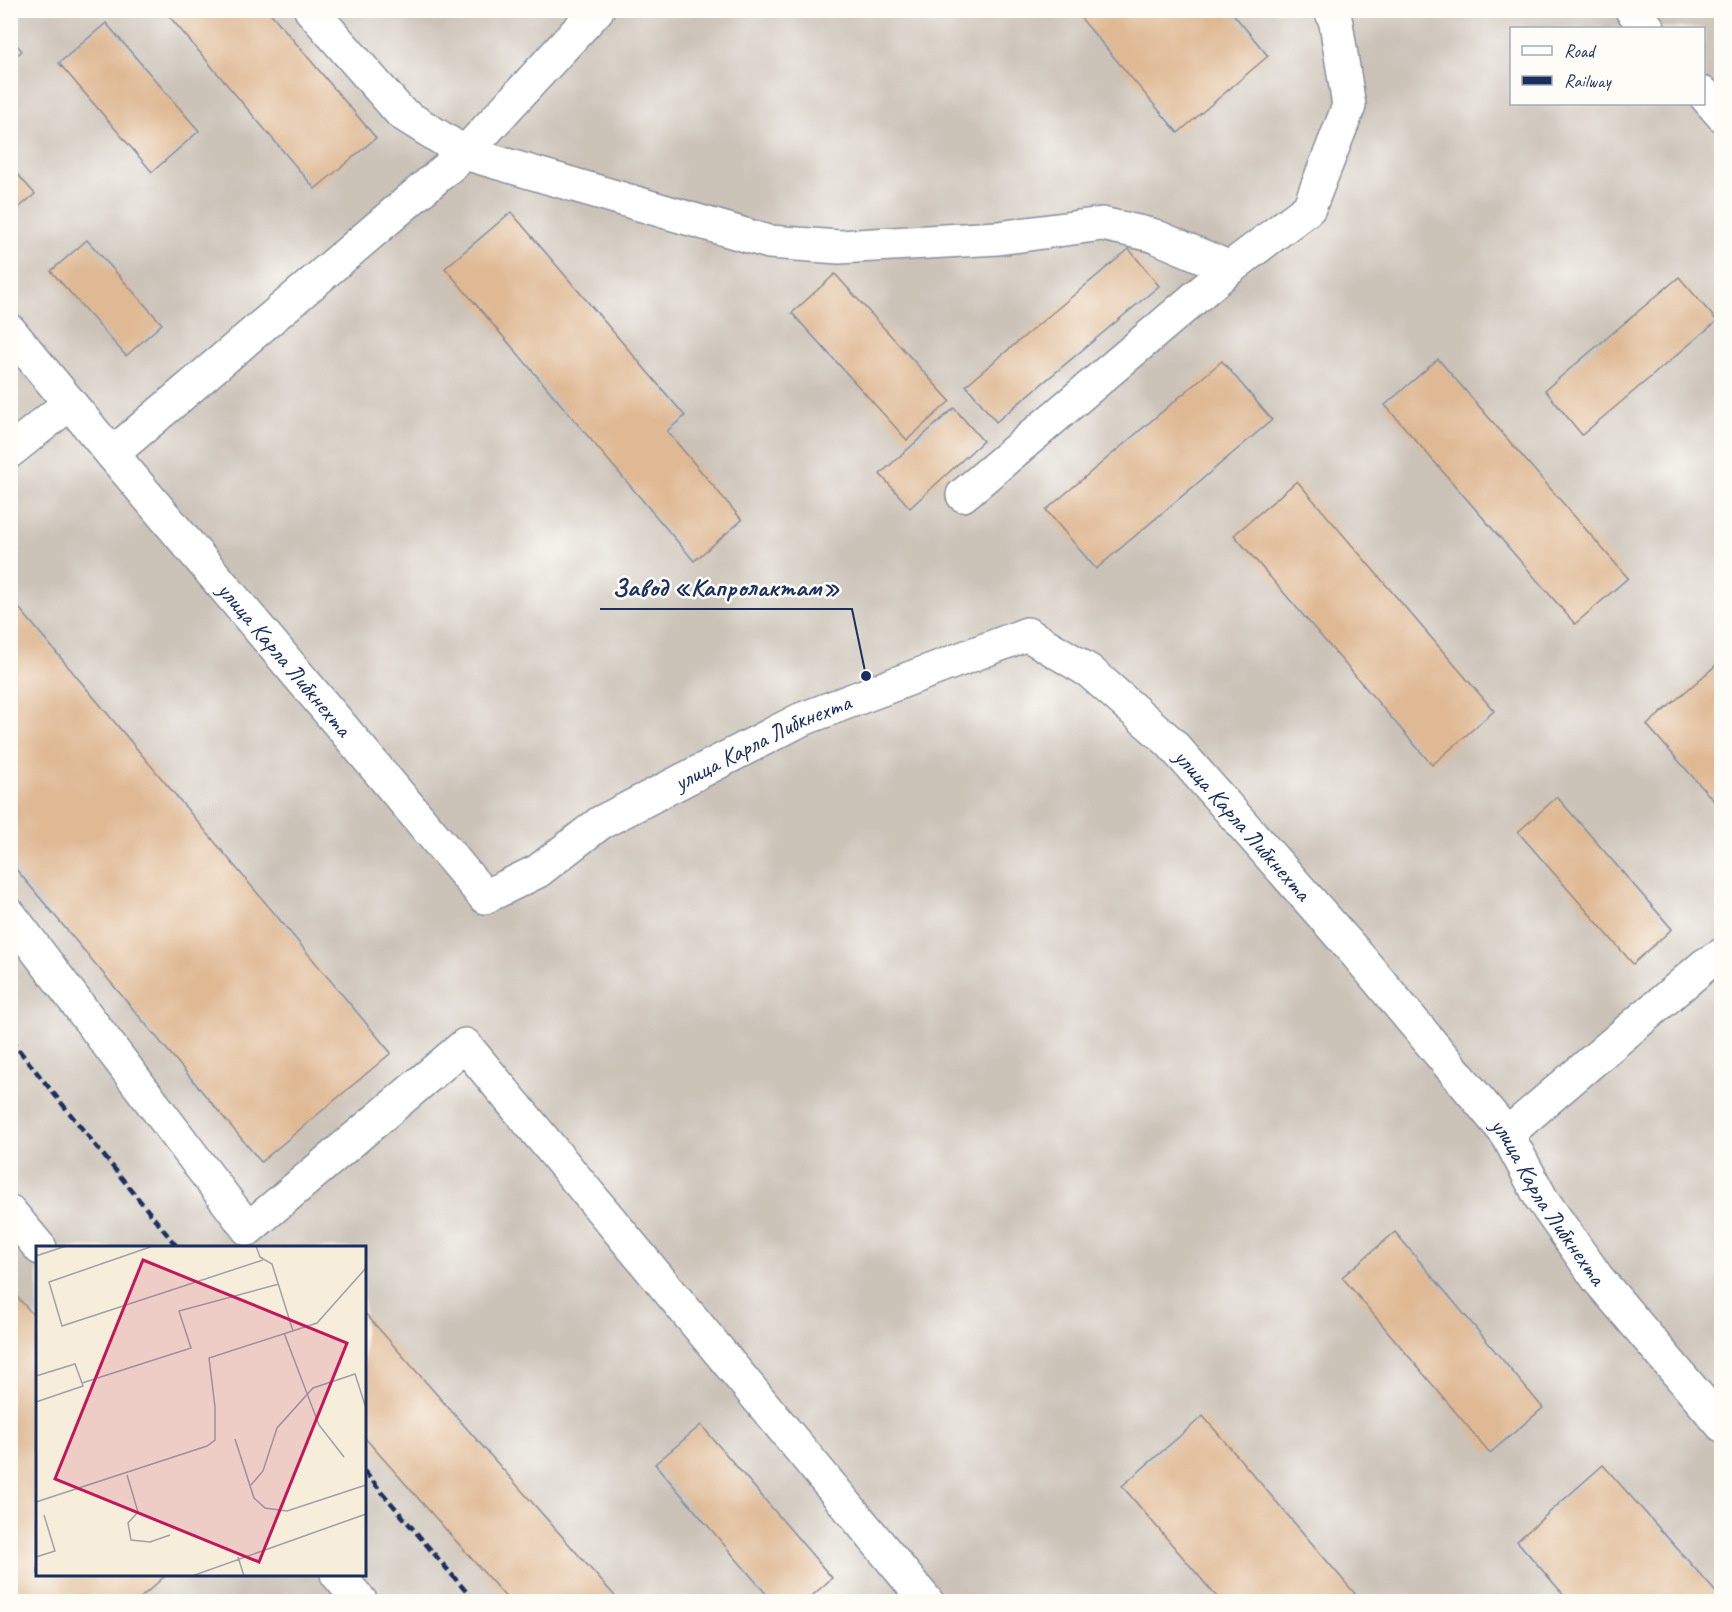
<svg xmlns="http://www.w3.org/2000/svg" width="1732" height="1612" font-family="Caveat,sans-serif">
  <rect width="100%" height="100%" fill="#fdfcf7"/>
  <filter id="ink" filterUnits="userSpaceOnUse"><feTurbulence type="fractalNoise" baseFrequency=".0167" numOctaves="2"/><feDisplacementMap in="SourceGraphic" scale="12" xChannelSelector="R" yChannelSelector="G"/><feConvolveMatrix kernelMatrix="1 2 1 2 8 2 1 2 1" color-interpolation-filters="sRGB"/></filter>
  <filter id="wash" filterUnits="userSpaceOnUse"><feTurbulence type="fractalNoise" baseFrequency=".008" numOctaves="4" result="noise"/><feDisplacementMap in="SourceGraphic" scale="24" xChannelSelector="R" yChannelSelector="G"/><feGaussianBlur stdDeviation="1.35" result="paint"/><feColorMatrix in="noise" values="0 0 0 0 0 0 0 0 0 0 0 0 0 0 0 0 0 1.4 0 .05"/><feComposite in="paint" operator="in"/></filter>
  <g filter="url(#wash)">
    <rect width="100%" height="100%" fill="#f6edda"/>
    <!-- industrial -->
    <path fill="#cbc2b8" fill-rule="evenodd" d="M11,11H1721V1601H11ZM1512,28H1704V104H1512ZM38,1248H364V1574H38Z"/>
    <g id="blocks">
      <!-- building -->
      <g fill="#dfb994">
        <polygon points="164,10 268,10 376,138 315,189"/>
        <polygon points="1074,10 1230,10 1268,56 1178,133"/>
        <polygon points="106,23 199,131 152,172 59,63"/>
        <polygon points="10,37 22,51 10,61"/>
        <polygon points="10,166 35,194 10,215"/>
        <polygon points="511,212 685,416 667,431 742,520 694,561 445,268"/>
        <polygon points="87,240 162,324 126,356 51,271"/>
        <polygon points="1129,249 1159,286 996,422 966,385"/>
        <polygon points="835,274 950,401 907,440 792,313"/>
        <polygon points="1679,277 1717,321 1582,435 1545,390"/>
        <polygon points="1438,359 1628,578 1575,624 1385,405"/>
        <polygon points="1222,361 1272,420 1096,569 1046,510"/>
        <polygon points="954,408 983,441 910,508 880,474"/>
        <polygon points="1297,481 1494,711 1432,765 1234,535"/>
        <polygon points="10,597 391,1053 261,1162 10,862"/>
        <polygon points="1722,660 1722,810 1647,725"/>
        <polygon points="1557,797 1672,929 1633,964 1518,832"/>
        <polygon points="1395,1232 1543,1408 1490,1453 1342,1277"/>
        <polygon points="10,1289 38,1320 38,1574 167,1574 136,1602 10,1602"/>
        <polygon points="364,1312 620,1602 510,1602 364,1437"/>
        <polygon points="1203,1416 1362,1602 1221,1602 1122,1486"/>
        <polygon points="701,1425 832,1578 805,1602 773,1602 655,1464"/>
        <polygon points="1603,1465 1722,1599 1722,1602 1570,1602 1517,1541"/>
      </g>
    </g>
  </g>
  <g filter="url(#ink)">
    <use href="#blocks" fill-opacity="0" stroke="#888e9c" stroke-width="1.5"/>
    <g fill="none" stroke-linecap="round" stroke-linejoin="round">
      <defs>
        <g id="minor">
          <polyline points="311,10 401,113 465,153 769,242 839,247 998,238 1102,224 1152,235 1230,268"/>
          <polyline points="1632,10 1648,28"/>
          <polyline points="1704,94 1722,115"/>
          <path id="s1" d="M10,331L112,454L485,897L538,871L600,823L800,720L1027,634L1089,671L1170,742L1354,951L1507,1134L1541,1198L1598,1279L1722,1425"/>
          <polyline points="10,451 70,403"/>
          <polyline points="112,454 465,153 597,10"/>
          <polyline points="963,495 1230,268 1309,208 1349,106 1336,23 1331,10"/>
          <polyline points="10,915 248,1229 465,1045 927,1602"/>
          <polyline points="1507,1134 1705,965 1722,955"/>
          <polyline points="10,1212 40,1248"/>
          <polyline points="337,1574 361,1602"/>
        </g>
      </defs>
      <!-- minor casing -->
      <use href="#minor" stroke="#888e9c" stroke-width="36"/>
      <!-- minor -->
      <use href="#minor" stroke="#fff" stroke-width="33"/>
      <!-- rail -->
      <g stroke="#1b2f5e" stroke-width="4.5" stroke-dasharray="9 4.5" stroke-linecap="butt">
        <polyline points="10,1039 178,1248"/>
        <polyline points="364,1471 475,1602"/>
      </g>
    </g>
  </g>
  <g text-anchor="middle" dominant-baseline="central" stroke-width="5" stroke-linejoin="round" paint-order="stroke">
    <!-- street labels -->
    <g font-size="24" fill="#1b2f5e" stroke="#fdfcf7">
      <text stroke="none"><textPath href="#s1" startOffset="428">улица Карла Либкнехта</textPath></text>
      <text stroke="none"><textPath href="#s1" startOffset="1058">улица Карла Либкнехта</textPath></text>
      <text stroke="none"><textPath href="#s1" startOffset="1634">улица Карла Либкнехта</textPath></text>
      <text stroke="none"><textPath href="#s1" startOffset="2120">улица Карла Либкнехта</textPath></text>
    </g>
  </g>
  <!-- overview -->
  <g transform="translate(36 1246)">
    <rect width="330" height="330" fill="#f6edda"/>
    <path fill="none" stroke="#9ea1a8" stroke-width="1.5" d="M117,0L13,36L26,80L227,14M220,0L224,11L236,18L257,85M0,10L30,0M248,87L283,179L308,211M0,130L39,118L46,137M0,156L47,140L46,137L155,102L143,65L243,38M199,193L218,252L229,262L251,265L330,239M91,229L102,266L92,277L95,294L114,296L134,289M215,239L227,225L241,182L277,142L319,128L330,162M0,256L171,200L179,194V161L173,112L281,77L330,22M0,311L19,305L8,269M202,311L208,330M156,330L330,268"/>
    <path fill="#c2185b" fill-opacity="0.15" stroke="#c2185b" stroke-width="3" d="M107,14L311,97L223,316L19,233Z"/>
    <rect width="330" height="330" fill="none" stroke="#1b2f5e" stroke-width="3"/>
  </g>
  <!-- callouts -->
  <path fill="none" stroke="#1b2f5e" stroke-width="2" d="M866 676L852 609H600"/>
  <circle fill="#1b2f5e" stroke="#fdfcf7" stroke-width="2" cx="866" cy="676" r="6"/>
  <g font-size="26" text-anchor="middle" font-weight="bold" fill="#1b2f5e" stroke="#fdfcf7" stroke-width="5" stroke-linejoin="round" paint-order="stroke">
    <text x="726" y="596">Завод «Капролактам»</text>
  </g>
  <!-- margin -->
  <rect width="1732" height="1612" fill="none" stroke="#fdfcf7" stroke-width="36"/>
  <!-- legend -->
  <rect x="1510" y="27" width="195" height="78" fill="#fdfcf7" stroke="#a3aaba" stroke-width="1.5"/>
  <rect x="1522" y="46" width="30" height="9" fill="#ffffff" stroke="#a3aaba" stroke-width="1.5"/>
  <text x="1564" y="57" font-size="18" fill="#1b2f5e">Road</text>
  <rect x="1522" y="76" width="30" height="9" fill="#1b2f5e" stroke="#a3aaba" stroke-width="1.5"/>
  <text x="1564" y="87" font-size="18" fill="#1b2f5e">Railway</text>
</svg>
